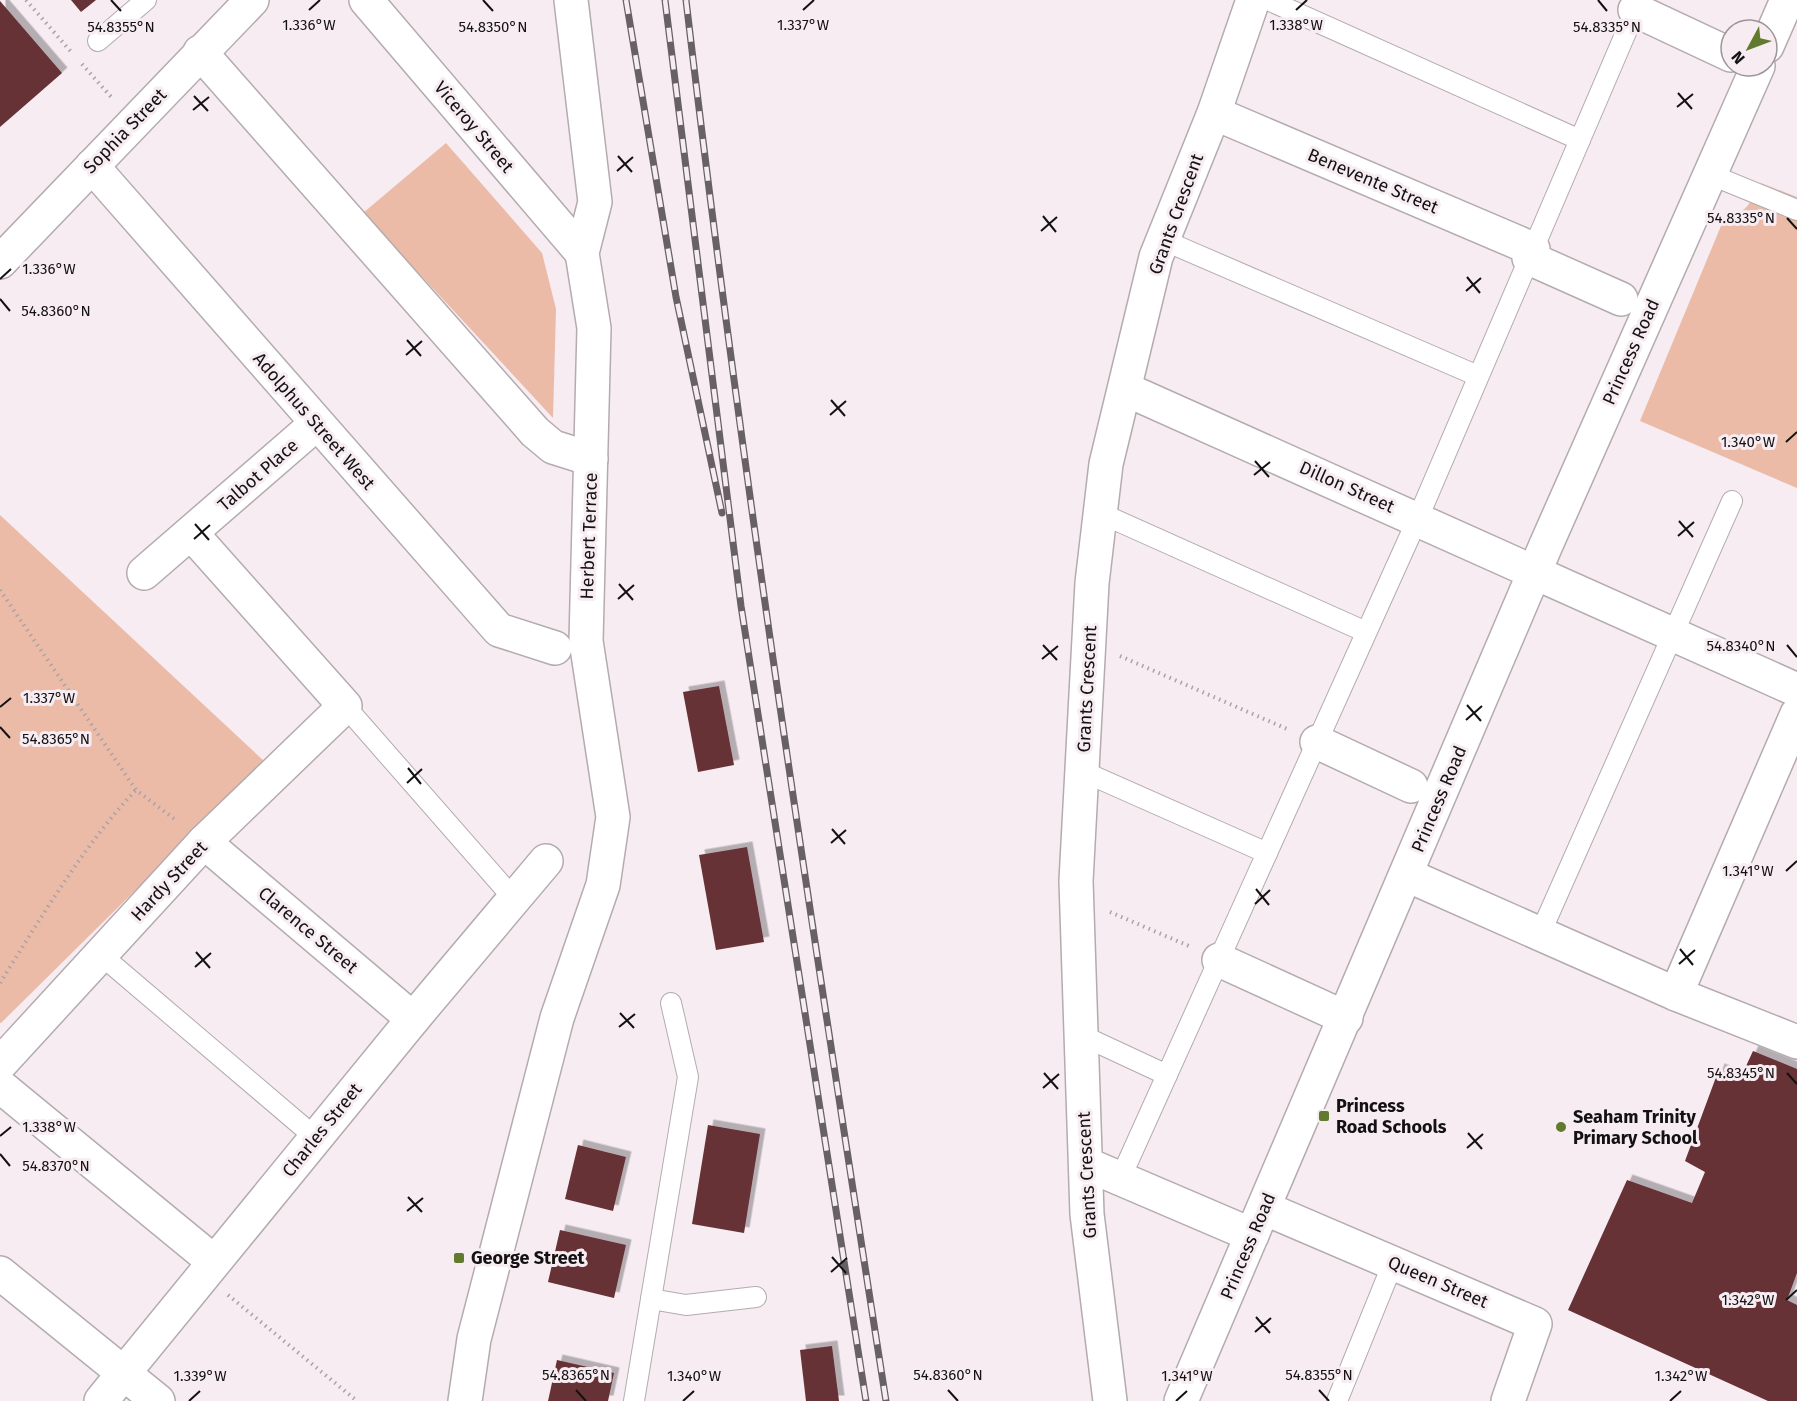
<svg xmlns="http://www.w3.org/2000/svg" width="1797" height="1401" font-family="'Fira Sans',sans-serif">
  <defs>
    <filter id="shadow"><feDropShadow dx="5.5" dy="-5.5" stdDeviation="0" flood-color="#0004"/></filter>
  </defs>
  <rect width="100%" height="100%" fill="#f6ecf1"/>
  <!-- green -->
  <g fill="#ecbba8">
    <polygon points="446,143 542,253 556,309 553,418 363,213"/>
    <path d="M1761,183L1797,197V488L1640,421L1723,221C1745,214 1751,203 1761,183Z"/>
    <polygon points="0,515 265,762 1,1023 0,1023"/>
  </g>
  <!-- building -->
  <g fill="#663036" filter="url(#shadow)">
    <polygon points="71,0 96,0 81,12"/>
    <polygon points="0,1 62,73 0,127"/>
    <polygon points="719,686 734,765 698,772 683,692"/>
    <polygon points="747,847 764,942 716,950 699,855"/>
    <polygon points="1753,1051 1797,1069 1797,1273 1787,1300 1797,1305 1797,1401 1768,1401 1568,1310 1627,1180 1692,1203 1705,1172 1685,1161 1719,1069 1741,1077"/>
    <polygon points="708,1125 760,1134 744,1233 692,1224"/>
    <polygon points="578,1145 626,1157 613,1211 565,1199"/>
    <polygon points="560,1230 626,1245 614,1298 548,1282"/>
    <polygon points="832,1346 839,1401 806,1401 800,1350"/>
    <polygon points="557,1360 614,1373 608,1401 548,1401"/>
  </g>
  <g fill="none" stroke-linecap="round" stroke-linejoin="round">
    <defs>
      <g id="lane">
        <polyline points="1268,0 1580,140"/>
        <polyline points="98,41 146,0"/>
        <polyline points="1709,174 1797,210"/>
        <polyline points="1163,240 1478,376"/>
        <polyline points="1100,513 1366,632"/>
        <polyline points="345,706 514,899"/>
        <polyline points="1082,771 1267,853"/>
        <polyline points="1540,934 1732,501"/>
        <polyline points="101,955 316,1138"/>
        <polyline points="1081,1035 1167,1075"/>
        <polyline points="1121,1177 1418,518 1639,2"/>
        <polyline points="651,1299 686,1305 756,1297"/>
        <polyline points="634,1401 688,1077 671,1003"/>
        <polyline points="1337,1401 1393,1263"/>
      </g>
      <g id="street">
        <polyline points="366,0 582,253"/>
        <polyline points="1635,10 1731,55"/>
        <polyline points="1767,46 1787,0"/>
        <polyline points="200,52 535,432 553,447 591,459"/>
        <polyline points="1214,113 1533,249"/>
        <polyline points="92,166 499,630 555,648"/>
        <polyline points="1529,258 1621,299"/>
        <polyline points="0,262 252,0"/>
        <polyline points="1125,389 1797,690"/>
        <polyline points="144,573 316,424"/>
        <polyline points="1317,742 1411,786"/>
        <polyline points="204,842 413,1019"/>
        <polyline points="1407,875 1676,994 1797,1042"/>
        <polyline points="1219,960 1346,1018"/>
        <polyline points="1676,994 1797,714"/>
        <polyline points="0,1064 204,842 345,706 191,533"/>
        <polyline points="0,1086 213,1261"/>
        <polyline points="1086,1164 1252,1235"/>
        <polyline points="1264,1208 1535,1324 1508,1401"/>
        <polyline points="0,1273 158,1401"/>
        <polyline points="101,1401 413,1019 546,861"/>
        <polyline points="465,1401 474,1339 557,1018 603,885 613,817 586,641 594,328 582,253 595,202 571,0"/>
        <polyline points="1110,1401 1087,1214 1076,881 1092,583 1106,464 1156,257 1214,113 1253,0"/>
        <polyline points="1181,1401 1546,545 1758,66"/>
      </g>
    </defs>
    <!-- lane casing -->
    <use href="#lane" stroke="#b4abaf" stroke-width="22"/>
    <!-- street casing -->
    <use href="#street" stroke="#b4abaf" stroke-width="36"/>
    <!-- path -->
    <g stroke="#aaa3a6" stroke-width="4" stroke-dasharray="1.5 4.5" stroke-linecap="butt">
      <polyline points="26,0 73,54"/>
      <polyline points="82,64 113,99"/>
      <polyline points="0,590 136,790 177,821"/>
      <polyline points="1120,656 1287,729"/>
      <polyline points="1110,912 1189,946"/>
      <path d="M0,983C39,921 85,843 136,790"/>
      <polyline points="228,1295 357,1401"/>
    </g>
    <!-- lane -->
    <use href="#lane" stroke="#fff" stroke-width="20"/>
    <!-- street -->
    <use href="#street" stroke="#fff" stroke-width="33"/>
    <defs>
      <g id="rail">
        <polyline points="626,0 676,297 722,513"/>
        <polyline points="665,0 741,606 866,1401"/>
        <path d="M686,0C741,469 813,935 886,1401"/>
      </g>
    </defs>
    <!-- rail casing -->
    <use href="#rail" stroke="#676164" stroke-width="7"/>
    <!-- rail -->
    <use href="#rail" stroke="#f6ecf1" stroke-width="4.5" stroke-dasharray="14" stroke-linecap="butt"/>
  </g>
  <!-- ticks -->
  <path fill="none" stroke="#141112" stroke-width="2" d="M111,0L121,11M483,0L493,11M1598,0L1607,11M309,10L320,0M803,10L814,0M1296,10L1307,0M1678,93L1692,109M194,96L208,111M1677,107L1693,94M193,110L209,97M618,156L632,172M617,171L633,157M1043,216L1056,232M1787,218L1797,229M1041,231L1057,217M1467,277L1480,293M0,279L11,269M1466,291L1481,278M0,299L10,311M407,340L421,356M406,355L422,341M831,400L845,416M830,415L846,401M1786,442L1797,432M1255,461L1269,477M1254,475L1270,462M1679,521L1693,537M195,524L209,540M1678,536L1694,522M194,539L210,525M619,584L633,600M618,599L634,585M1043,645L1057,660M1787,645L1797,657M1042,659L1058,646M1467,705L1481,721M0,707L11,698M1466,720L1482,706M0,727L10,738M408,768L421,784M407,783L422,769M832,829L845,844M831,843L846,830M1786,871L1797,861M1256,889L1269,905M1255,904L1270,890M1680,949L1693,965M196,952L210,968M1679,964L1695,950M195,967L211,953M620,1013L634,1028M619,1027L635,1014M1044,1073L1058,1089M1787,1073L1797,1084M1043,1088L1059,1074M1468,1133L1482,1149M0,1136L11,1127M1467,1148L1483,1134M0,1154L10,1166M408,1197L422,1212M407,1211L423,1198M832,1257L846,1273M831,1272L847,1258M1786,1300L1797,1290M1256,1317L1270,1333M1255,1332L1271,1318M576,1390L586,1401M948,1390L958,1401M1319,1390L1329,1401M189,1401L200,1391M683,1401L694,1391M1176,1401L1187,1391M1670,1401L1681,1391"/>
  <!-- markers -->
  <g fill="#617a2d" stroke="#f6ecf1" stroke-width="2">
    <rect x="1318" y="1110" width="12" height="12" rx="3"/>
    <circle cx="1561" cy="1127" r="6"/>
    <rect x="453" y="1252" width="12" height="12" rx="3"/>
  </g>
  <g text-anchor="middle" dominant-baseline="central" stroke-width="6" stroke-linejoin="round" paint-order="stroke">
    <!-- street labels -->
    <g font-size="18" fill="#141112" stroke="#f6ecf1">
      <text transform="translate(474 127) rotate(50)">Viceroy Street</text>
      <text transform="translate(125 131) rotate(-46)">Sophia Street</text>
      <text transform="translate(1373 181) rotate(23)">Benevente Street</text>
      <text transform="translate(1176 214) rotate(-70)">Grants Crescent</text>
      <text transform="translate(1631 352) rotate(-66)">Princess Road</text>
      <text transform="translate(314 421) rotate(49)">Adolphus Street West</text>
      <text transform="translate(258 475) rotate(-41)">Talbot Place</text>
      <text transform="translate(1347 487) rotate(24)">Dillon Street</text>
      <text transform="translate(589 536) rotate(-88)">Herbert Terrace</text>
      <text transform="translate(1087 689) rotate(-87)">Grants Crescent</text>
      <text transform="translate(1439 799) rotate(-67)">Princess Road</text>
      <text transform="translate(169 881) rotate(-47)">Hardy Street</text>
      <text transform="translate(308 930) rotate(40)">Clarence Street</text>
      <text transform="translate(322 1130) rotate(-51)">Charles Street</text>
      <text transform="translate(1087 1175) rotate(-93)">Grants Crescent</text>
      <text transform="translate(1248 1246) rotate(-67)">Princess Road</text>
      <text transform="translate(1438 1282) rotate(23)">Queen Street</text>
    </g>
    <!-- poi labels -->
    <g font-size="18" font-weight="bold" fill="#141112" stroke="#f6ecf1" text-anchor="start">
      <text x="1336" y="1106">Princess<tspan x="1336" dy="21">Road Schools</tspan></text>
      <text x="1573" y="1117">Seaham Trinity<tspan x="1573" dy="21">Primary School</tspan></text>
      <text x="471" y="1258">George Street</text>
    </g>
  </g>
  <g font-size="15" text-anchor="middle" fill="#141112" stroke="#f6ecf1" stroke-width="6" stroke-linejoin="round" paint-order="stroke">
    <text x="309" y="30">1.336°W</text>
    <text x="803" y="30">1.337°W</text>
    <text x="1296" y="30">1.338°W</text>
    <text x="1607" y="32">54.8335°N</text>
    <text x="121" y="32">54.8355°N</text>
    <text x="493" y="32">54.8350°N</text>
    <text x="1741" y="223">54.8335°N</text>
    <text x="49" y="274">1.336°W</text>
    <text x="56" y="316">54.8360°N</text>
    <text x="1748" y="447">1.340°W</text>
    <text x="1741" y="651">54.8340°N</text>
    <text x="49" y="703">1.337°W</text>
    <text x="56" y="744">54.8365°N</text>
    <text x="1748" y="876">1.341°W</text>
    <text x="1741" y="1078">54.8345°N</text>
    <text x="49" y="1132">1.338°W</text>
    <text x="56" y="1171">54.8370°N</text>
    <text x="1748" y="1305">1.342°W</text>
    <text x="576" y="1380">54.8365°N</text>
    <text x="948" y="1380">54.8360°N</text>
    <text x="1319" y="1380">54.8355°N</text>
    <text x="200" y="1381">1.339°W</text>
    <text x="694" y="1381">1.340°W</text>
    <text x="1187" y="1381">1.341°W</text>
    <text x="1681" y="1381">1.342°W</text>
  </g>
  <!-- north arrow -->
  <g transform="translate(1749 48) rotate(229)"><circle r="28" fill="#f6ecf1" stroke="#9c9498" stroke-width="1.5"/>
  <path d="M0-4.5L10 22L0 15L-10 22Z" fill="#617a2d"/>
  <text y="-9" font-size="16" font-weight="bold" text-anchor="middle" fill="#141112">N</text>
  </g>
</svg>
